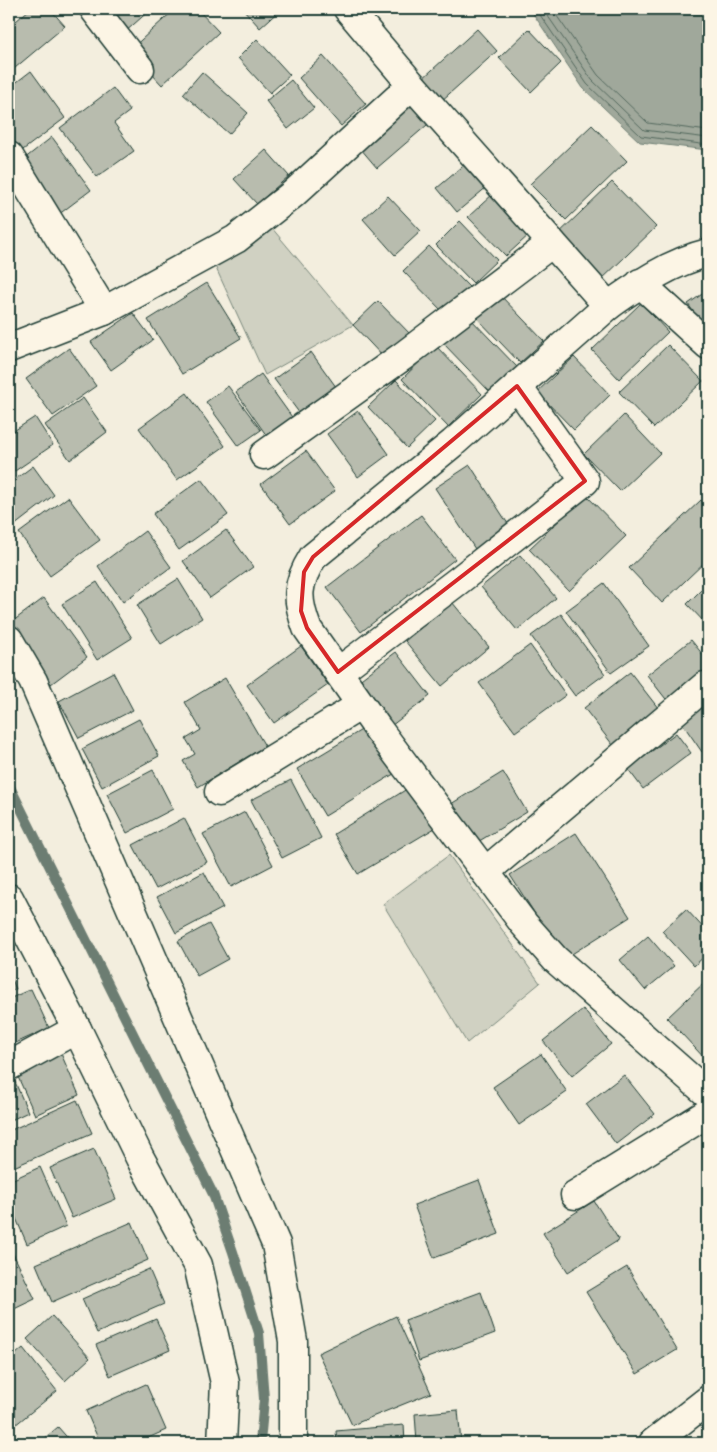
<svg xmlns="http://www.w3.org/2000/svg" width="717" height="1452" font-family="Itim,sans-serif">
  <rect width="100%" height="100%" fill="#f3eede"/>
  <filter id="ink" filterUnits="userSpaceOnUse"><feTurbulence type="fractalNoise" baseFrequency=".02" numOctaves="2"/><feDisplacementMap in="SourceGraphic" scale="10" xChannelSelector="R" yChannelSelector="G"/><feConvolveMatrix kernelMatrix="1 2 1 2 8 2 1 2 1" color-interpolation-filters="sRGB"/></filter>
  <g filter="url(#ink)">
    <!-- green -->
    <g fill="#d0d1c2" stroke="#78877b">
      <polygon points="271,227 353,325 265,375 215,266"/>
      <polygon points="449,855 540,983 467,1043 383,904"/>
    </g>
    <!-- water -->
    <polygon fill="#a0a89b" stroke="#6c7d72" points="530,9 708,9 708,150 640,142 583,88"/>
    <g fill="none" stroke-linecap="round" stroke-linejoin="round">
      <!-- shore -->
      <g stroke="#53685d" stroke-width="1">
        <polyline points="536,9 587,84 641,136 708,145"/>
        <polyline points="543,9 592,80 644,130 708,138"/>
        <polyline points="552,9 598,75 648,123 708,131"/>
      </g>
      <!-- stream -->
      <polyline stroke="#6c7d72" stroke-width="10" points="9,785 213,1194 233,1252 259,1333 264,1399 260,1443"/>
    </g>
    <!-- building -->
    <g fill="#b8bcae" stroke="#1f3d34">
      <polygon points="30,9 50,9 65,26 9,73 9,27"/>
      <polygon points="102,9 151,9 124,33"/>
      <polygon points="175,9 197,9 219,32 162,85 130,50"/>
      <polygon points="243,9 281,9 260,28"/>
      <polygon points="477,29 497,51 440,102 421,80"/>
      <polygon points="529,29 561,63 531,92 499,58"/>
      <polygon points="257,39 290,75 270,93 238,58"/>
      <polygon points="323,56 366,104 341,126 299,78"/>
      <polygon points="31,71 65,118 19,153 9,140 9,88"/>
      <polygon points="202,72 248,113 229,134 183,94"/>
      <polygon points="291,80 314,108 288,129 266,101"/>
      <polygon points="113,88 130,111 114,123 134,151 97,177 60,128"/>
      <polygon points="411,93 434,119 377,168 355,142"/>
      <polygon points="592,125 627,161 566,220 530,184"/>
      <polygon points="52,137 91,190 58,215 19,163"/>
      <polygon points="266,150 289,176 257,204 234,179"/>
      <polygon points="468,162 488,186 457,212 437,188"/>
      <polygon points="612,182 656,227 597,284 553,239"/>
      <polygon points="9,183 17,193 9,201"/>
      <polygon points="494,193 531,233 506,256 468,217"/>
      <polygon points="388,196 421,231 395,255 363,219"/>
      <polygon points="708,205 708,215 703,210"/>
      <polygon points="460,221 497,260 473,283 436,245"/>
      <polygon points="429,246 469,287 443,312 403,271"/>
      <polygon points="207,283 241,338 182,374 148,320"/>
      <polygon points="708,290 708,333 688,304"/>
      <polygon points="500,295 544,341 520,363 477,318"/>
      <polygon points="378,301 413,337 387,361 353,325"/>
      <polygon points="641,303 668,332 619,379 592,350"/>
      <polygon points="133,313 153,340 111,370 91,342"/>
      <polygon points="469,317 517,367 490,392 443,343"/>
      <polygon points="668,345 703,381 654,428 619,392"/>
      <polygon points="436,346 482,394 448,427 402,379"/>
      <polygon points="69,348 96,386 53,416 26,379"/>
      <polygon points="311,352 339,391 303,418 274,379"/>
      <polygon points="574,357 610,395 574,430 537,392"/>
      <polygon points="261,374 294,420 269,439 236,392"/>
      <polygon points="396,380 435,421 407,448 368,407"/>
      <polygon points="228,386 261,430 238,446 206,402"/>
      <polygon points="187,393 225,446 177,480 139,428"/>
      <polygon points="83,398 107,432 70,460 45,425"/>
      <polygon points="358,411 389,454 358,477 327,434"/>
      <polygon points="624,415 660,453 620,491 584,454"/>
      <polygon points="35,417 53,445 9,475 9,434"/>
      <polygon points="306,451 335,491 290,524 261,484"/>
      <polygon points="470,465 510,527 475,549 435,488"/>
      <polygon points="33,466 54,495 10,529 9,527 9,484"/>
      <polygon points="201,479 228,515 179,550 153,514"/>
      <polygon points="586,495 626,536 569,591 529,549"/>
      <polygon points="68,497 100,540 50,576 19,533"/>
      <polygon points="701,500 708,508 708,559 662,603 629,568"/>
      <polygon points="421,515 455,559 361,632 327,587"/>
      <polygon points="226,530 253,567 210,598 183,561"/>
      <polygon points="145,531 171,567 123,602 98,566"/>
      <polygon points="520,555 556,598 517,630 481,587"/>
      <polygon points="178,579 202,618 161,644 137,605"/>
      <polygon points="97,582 132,638 97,660 62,604"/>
      <polygon points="604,583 649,646 611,673 566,611"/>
      <polygon points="708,583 708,626 687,604"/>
      <polygon points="44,598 87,657 51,684 9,624"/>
      <polygon points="452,602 489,647 442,686 405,641"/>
      <polygon points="561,614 605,674 575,696 531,636"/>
      <polygon points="691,640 708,661 708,672 669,703 647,675"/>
      <polygon points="530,645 566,695 515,732 479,683"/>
      <polygon points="301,646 328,685 274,723 247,685"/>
      <polygon points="396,652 430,696 387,729 353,685"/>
      <polygon points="113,672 133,710 79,738 59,701"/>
      <polygon points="630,672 662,713 616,749 584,708"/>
      <polygon points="225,678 265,746 198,787 183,761 195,754 186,739 201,730 185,702"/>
      <polygon points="708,699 708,747 702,752 680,720"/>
      <polygon points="139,719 159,756 102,787 82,749"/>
      <polygon points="368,726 397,772 325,816 297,769"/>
      <polygon points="676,733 691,753 643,789 628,769"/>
      <polygon points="153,770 173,809 127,833 107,794"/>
      <polygon points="503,772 527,812 476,843 451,804"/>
      <polygon points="291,780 321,838 282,858 251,800"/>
      <polygon points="415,784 440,825 358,874 334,834"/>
      <polygon points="245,812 273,865 231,887 203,834"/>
      <polygon points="184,818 207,862 156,889 133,845"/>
      <polygon points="576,833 630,917 564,959 510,875"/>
      <polygon points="204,872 223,908 176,933 157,897"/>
      <polygon points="686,909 708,933 708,953 694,966 662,931"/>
      <polygon points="209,924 228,959 197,976 178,941"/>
      <polygon points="648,936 674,966 645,990 620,960"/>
      <polygon points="9,972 16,989 9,992"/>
      <polygon points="707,980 708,981 708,1062 667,1018"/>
      <polygon points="31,989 49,1028 9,1046 9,999"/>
      <polygon points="583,1009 611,1044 572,1076 543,1041"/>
      <polygon points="59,1049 79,1095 35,1115 14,1068"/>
      <polygon points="541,1054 567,1092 519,1125 493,1087"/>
      <polygon points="12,1075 28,1112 9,1121 9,1076"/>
      <polygon points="624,1075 655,1114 616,1144 586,1104"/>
      <polygon points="77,1100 92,1133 9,1169 9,1131"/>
      <polygon points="94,1149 116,1199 72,1218 50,1168"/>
      <polygon points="40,1167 66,1226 27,1244 9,1202 9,1181"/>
      <polygon points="479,1180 499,1234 434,1258 414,1205"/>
      <polygon points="594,1201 619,1240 568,1272 543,1233"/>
      <polygon points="132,1222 148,1260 52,1302 36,1264"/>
      <polygon points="9,1245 35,1299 10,1311 9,1308"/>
      <polygon points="627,1267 677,1350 637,1374 586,1292"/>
      <polygon points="149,1269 164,1304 97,1333 82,1299"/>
      <polygon points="481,1292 495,1333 419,1361 405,1320"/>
      <polygon points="52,1316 90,1358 65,1381 27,1339"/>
      <polygon points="396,1316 431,1393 352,1425 318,1353"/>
      <polygon points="156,1319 170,1350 110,1376 96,1345"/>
      <polygon points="23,1348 57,1391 9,1430 9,1360"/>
      <polygon points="146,1384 166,1430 137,1443 100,1443 86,1411"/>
      <polygon points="458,1410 461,1443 417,1443 415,1414"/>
      <polygon points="404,1425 405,1443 337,1443 336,1431"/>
      <polygon points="58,1427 72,1443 39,1443"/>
    </g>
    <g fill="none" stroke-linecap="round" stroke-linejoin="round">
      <defs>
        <g id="minor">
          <polyline points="94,9 140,69"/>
          <polyline points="348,9 412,85"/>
          <polyline points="9,156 104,311"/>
          <polyline points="640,283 708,345"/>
          <path d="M608,306L453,443L313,557C296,584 296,599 307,628L378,729L524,924L555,959L708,1094"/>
          <path d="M9,348L104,311L236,239L293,194L412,85L608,306C639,284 671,262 708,253"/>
          <polyline points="264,455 403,356 552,243"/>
          <polyline points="9,640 33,681 276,1244 293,1341 293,1443"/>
          <polyline points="338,672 458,581 585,481 517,386"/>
          <polyline points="219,792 361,705"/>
          <polyline points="485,872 705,686"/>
          <polyline points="9,898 77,1029 140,1158 198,1265 225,1383 222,1443"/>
          <polyline points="9,1066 77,1029"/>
          <polyline points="575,1195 708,1113"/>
        </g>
        <polyline id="major" points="653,1443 708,1400"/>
      </defs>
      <!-- minor casing -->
      <use href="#minor" stroke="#1f3d34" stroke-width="31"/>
      <!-- major casing -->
      <use href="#major" stroke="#1f3d34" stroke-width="31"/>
      <!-- minor -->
      <use href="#minor" stroke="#fcf5e5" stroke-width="28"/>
      <!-- major -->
      <use href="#major" stroke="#fcf5e5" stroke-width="28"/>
    </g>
  </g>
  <!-- marked area -->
  <path fill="none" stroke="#d62828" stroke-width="4" stroke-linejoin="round" d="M517,386L585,481L338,672L307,628L301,611L304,572L313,557Z"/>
  <!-- margin -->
  <rect width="717" height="1452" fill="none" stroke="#fcf5e5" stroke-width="30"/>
  <rect x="15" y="15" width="687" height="1422" fill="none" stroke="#1f3d34" stroke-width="2" filter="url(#ink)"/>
</svg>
